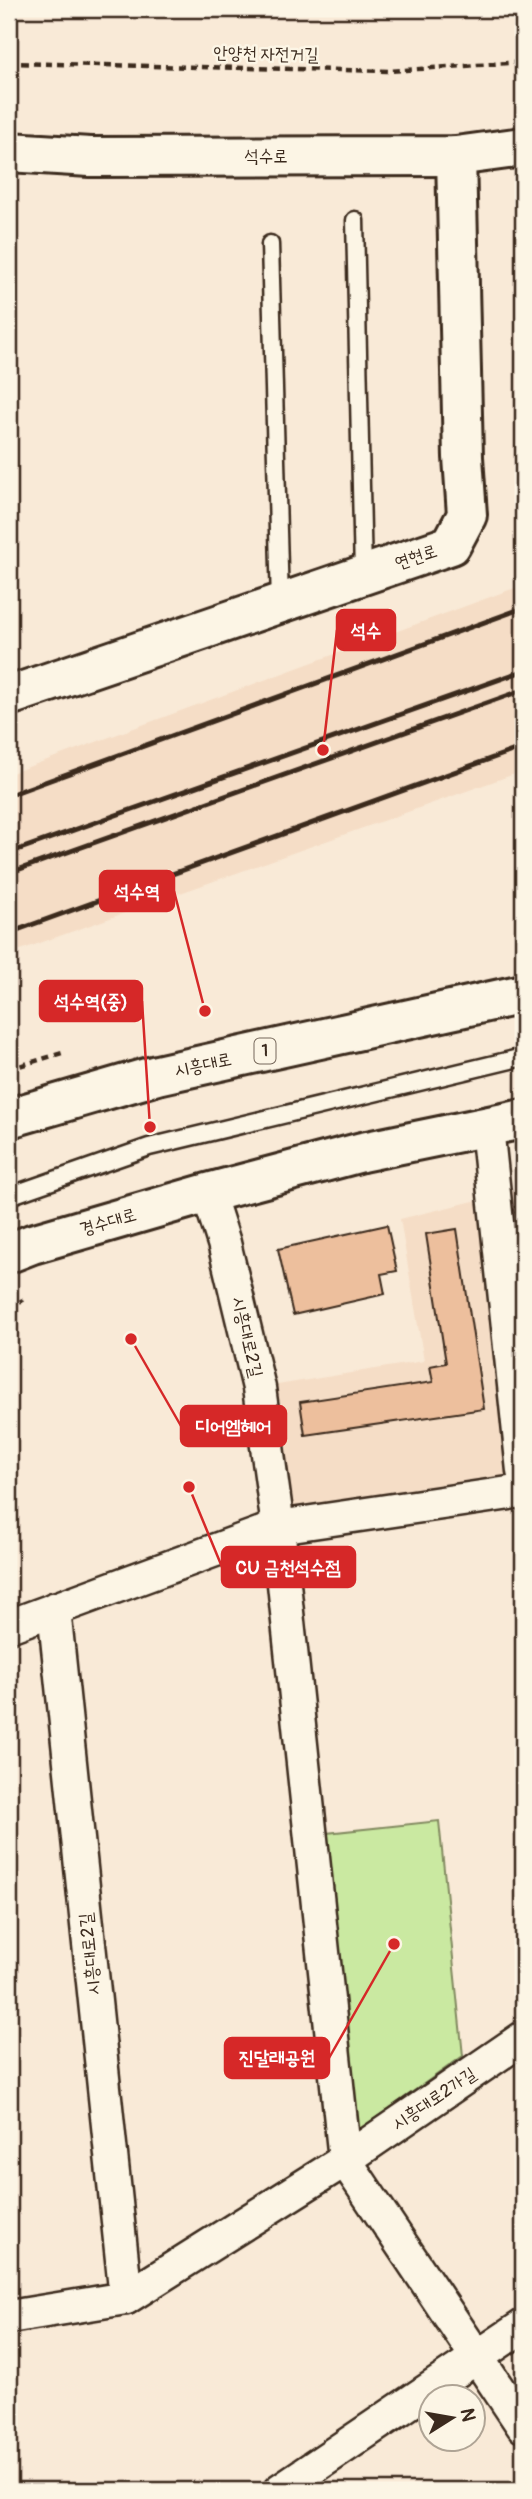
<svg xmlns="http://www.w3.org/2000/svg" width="532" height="2499" font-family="Pangolin,'Poor Story',sans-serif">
  <rect width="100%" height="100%" fill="#f9ead7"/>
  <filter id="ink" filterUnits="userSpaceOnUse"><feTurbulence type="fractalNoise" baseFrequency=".0143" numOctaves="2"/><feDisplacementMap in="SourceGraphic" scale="14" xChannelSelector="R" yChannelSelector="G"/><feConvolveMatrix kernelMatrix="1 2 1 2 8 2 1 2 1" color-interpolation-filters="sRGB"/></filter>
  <g filter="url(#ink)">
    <!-- built -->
    <g fill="#f5ddc6">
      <polygon points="523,585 523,771 9,954 9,774"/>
      <polygon points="523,1189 523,1491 278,1527 259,1388 424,1361 400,1219"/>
    </g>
    <!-- green -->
    <polygon fill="#cae9a1" stroke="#828a60" stroke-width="2" points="439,1821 463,2056 355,2133 327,1833"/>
    <!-- building -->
    <g fill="#edbf9d" stroke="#3b2a1e" stroke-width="2">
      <polygon points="387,1225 397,1271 381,1274 385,1294 293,1315 278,1249"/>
      <polygon points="457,1229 484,1409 305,1435 300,1402 433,1382 430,1366 446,1363 426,1234"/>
    </g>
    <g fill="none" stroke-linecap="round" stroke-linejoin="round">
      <defs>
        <g id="lane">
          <polyline points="355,220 363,575"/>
          <polyline points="270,244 280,603"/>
          <polyline points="9,1196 149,1147 523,1057"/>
        </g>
        <g id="street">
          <polyline points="487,1127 523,1471"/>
          <polyline points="208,1193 224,1243 259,1388 278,1527 345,2160 523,2426"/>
          <polyline points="54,1609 126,2298"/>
          <polyline points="9,1626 278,1527 523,1491"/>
          <polyline points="9,2317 126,2298 345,2160 523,2038"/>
          <polyline points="280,2490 523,2326"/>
        </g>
        <g id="secondary">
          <polyline points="9,152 90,157 456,156 523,147"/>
          <polyline points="9,696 451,545 467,515 463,457 456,156"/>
        </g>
        <g id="primary">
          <polyline points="9,1118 157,1075 523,994"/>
          <polyline points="9,1253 32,1244 208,1193 362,1152 523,1119"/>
        </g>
      </defs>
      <!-- lane casing -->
      <use href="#lane" stroke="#3b2a1e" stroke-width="21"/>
      <!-- street casing -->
      <use href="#street" stroke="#3b2a1e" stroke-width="37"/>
      <!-- secondary casing -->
      <use href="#secondary" stroke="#3b2a1e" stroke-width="44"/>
      <!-- primary casing -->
      <use href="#primary" stroke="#3b2a1e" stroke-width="44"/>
      <!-- path -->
      <g stroke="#3b2a1e" stroke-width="4.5" stroke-dasharray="7 5" stroke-linecap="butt">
        <polyline points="9,63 389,71 523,62"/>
        <polyline points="9,1069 62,1053"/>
        <polyline points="9,1307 23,1300"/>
      </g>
      <!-- lane -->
      <use href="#lane" stroke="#fcf5e5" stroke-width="16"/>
      <!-- street -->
      <use href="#street" stroke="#fcf5e5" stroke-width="32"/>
      <!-- secondary -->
      <use href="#secondary" stroke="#fcf5e5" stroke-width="38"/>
      <!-- primary -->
      <use href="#primary" stroke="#fcf5e5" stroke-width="38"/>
      <!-- rail -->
      <g stroke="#3b2a1e" stroke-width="5">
        <polyline points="9,795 523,608"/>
        <polyline points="9,853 523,671"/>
        <polyline points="9,873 523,690"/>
        <polyline points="9,933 523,747"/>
      </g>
    </g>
  </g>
  <g text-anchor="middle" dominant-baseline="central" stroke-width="5" stroke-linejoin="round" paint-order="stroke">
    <!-- shield labels -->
    <rect fill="#fcf5e5" stroke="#75675a" stroke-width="2" x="254.5" y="1038.5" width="21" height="25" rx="5"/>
    <g font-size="16" font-weight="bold" fill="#3b2a1e">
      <text x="265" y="1051">1</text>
    </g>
    <!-- street labels -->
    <g font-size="18" fill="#3b2a1e" stroke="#fcf5e5">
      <text transform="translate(266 54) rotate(1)">안양천 자전거길</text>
      <text x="266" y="156">석수로</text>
      <text transform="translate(416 557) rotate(-18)">연현로</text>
      <text transform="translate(203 1065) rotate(-12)">시흥대로</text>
      <text transform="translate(108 1222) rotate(-16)">경수대로</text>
      <text transform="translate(247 1337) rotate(77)">시흥대로2길</text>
      <text transform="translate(90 1954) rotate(-96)">시흥대로2길</text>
      <text transform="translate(434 2099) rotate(-34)">시흥대로2가길</text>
    </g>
  </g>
  <!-- callouts -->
  <path fill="none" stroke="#d62828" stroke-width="2.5" d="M323 750L337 630M205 1011L174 891M150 1127L142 1001M131 1339L181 1426M189 1487L222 1567M394 1944L329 2058"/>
  <g fill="#d62828" stroke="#fcf5e5" stroke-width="2.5">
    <circle cx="323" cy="750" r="7"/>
    <circle cx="205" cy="1011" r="7"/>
    <circle cx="150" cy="1127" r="7"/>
    <circle cx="131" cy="1339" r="7"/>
    <circle cx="189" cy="1487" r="7"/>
    <circle cx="394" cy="1944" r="7"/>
  </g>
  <g fill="#d62828" stroke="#d62828" stroke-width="2.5">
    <rect x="337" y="610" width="58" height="40" rx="7"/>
    <rect x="100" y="871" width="74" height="40" rx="7"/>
    <rect x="40" y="981" width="102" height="40" rx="7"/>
    <rect x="181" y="1406" width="105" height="40" rx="7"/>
    <rect x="222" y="1547" width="133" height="40" rx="7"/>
    <rect x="225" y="2038" width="104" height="40" rx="7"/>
  </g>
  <g font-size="19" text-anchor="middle" font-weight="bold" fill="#fff">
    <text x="366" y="637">석수</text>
    <text x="137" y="898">석수역</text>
    <text x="91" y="1008">석수역(중)</text>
    <text x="233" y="1433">디어엠헤어</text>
    <text x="288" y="1574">CU 금천석수점</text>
    <text x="277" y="2064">진달래공원</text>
  </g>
  <!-- margin -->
  <rect width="532" height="2499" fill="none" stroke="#fcf5e5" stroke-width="35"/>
  <rect x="18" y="18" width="497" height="2464" fill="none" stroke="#3b2a1e" stroke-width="2.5" filter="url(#ink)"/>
  <!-- north arrow -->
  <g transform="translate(452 2418) rotate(79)"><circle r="33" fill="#fcf5e5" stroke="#afa495" stroke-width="2"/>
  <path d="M0-5L12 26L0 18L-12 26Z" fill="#3b2a1e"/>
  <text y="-10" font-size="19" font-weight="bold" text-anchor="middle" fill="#3b2a1e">N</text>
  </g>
</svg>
